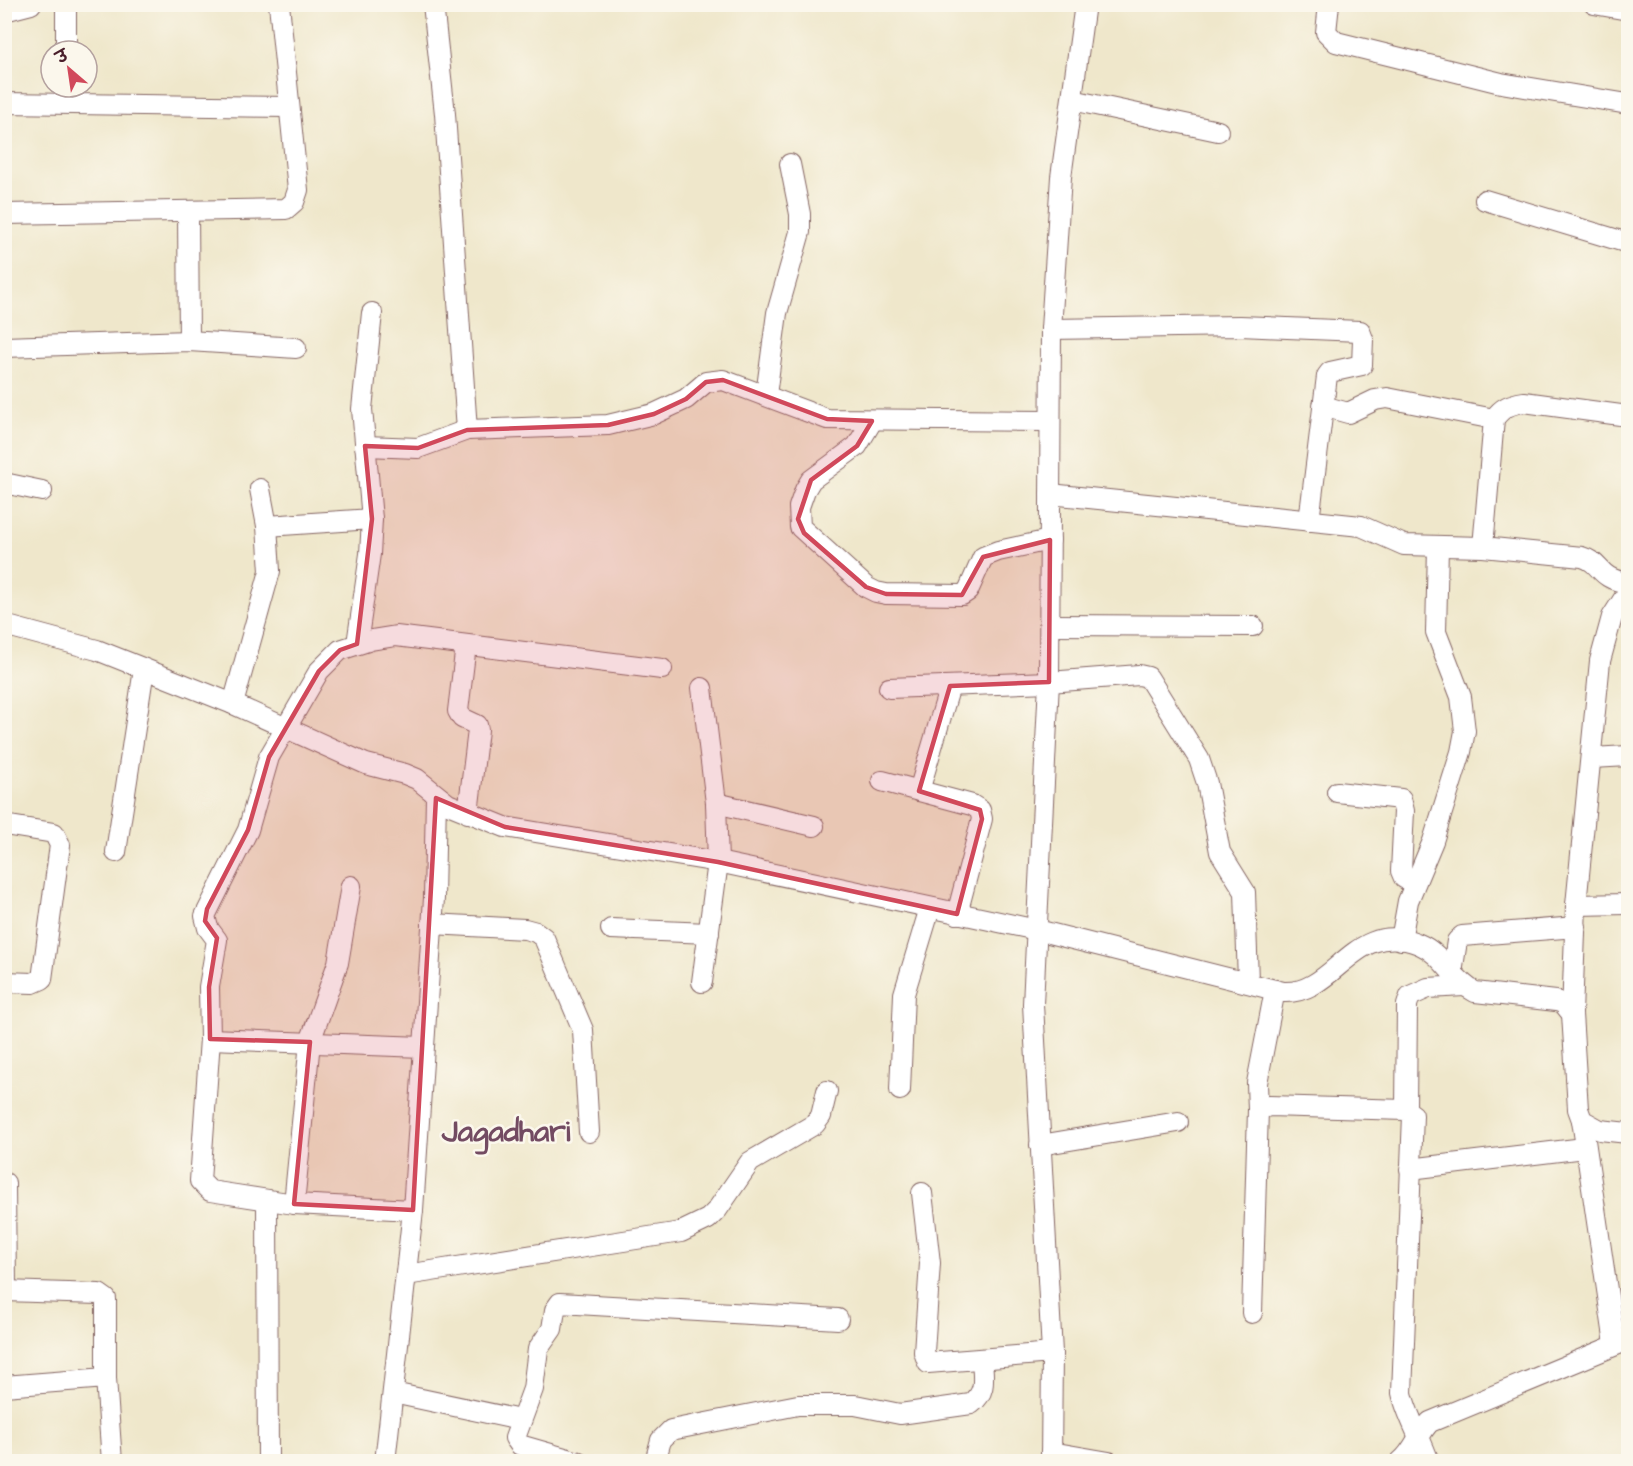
<svg xmlns="http://www.w3.org/2000/svg" width="1633" height="1466" font-family="'Architects Daughter','Playpen Sans Deva',sans-serif">
  <rect width="100%" height="100%" fill="#fbf7ec"/>
  <filter id="ink" filterUnits="userSpaceOnUse"><feTurbulence type="fractalNoise" baseFrequency=".0167" numOctaves="2"/><feDisplacementMap in="SourceGraphic" scale="12" xChannelSelector="R" yChannelSelector="G"/><feConvolveMatrix kernelMatrix="1 2 1 2 8 2 1 2 1" color-interpolation-filters="sRGB"/></filter>
  <filter id="wash" filterUnits="userSpaceOnUse"><feTurbulence type="fractalNoise" baseFrequency=".008" numOctaves="4" result="noise"/><feDisplacementMap in="SourceGraphic" scale="24" xChannelSelector="R" yChannelSelector="G"/><feGaussianBlur stdDeviation="1.35" result="paint"/><feColorMatrix in="noise" values="0 0 0 0 0 0 0 0 0 0 0 0 0 0 0 0 0 1.4 0 .05"/><feComposite in="paint" operator="in"/></filter>
  <g filter="url(#wash)">
    <rect width="100%" height="100%" fill="#efe7cb"/>
  </g>
  <g filter="url(#ink)">
    <g fill="none" stroke-linecap="round" stroke-linejoin="round">
      <defs>
        <g id="minor">
          <polyline points="66,4 66,51"/>
          <polyline points="433,4 445,114 467,430"/>
          <polyline points="1329,4 1326,32 1336,42 1501,83 1628,104"/>
          <polyline points="1594,4 1628,10"/>
          <polyline points="4,11 31,4"/>
          <polyline points="1072,100 1218,131"/>
          <polyline points="4,103 289,107"/>
          <polyline points="1485,200 1628,243"/>
          <polyline points="188,212 189,341"/>
          <polyline points="4,214 286,209 294,202 298,190 279,4"/>
          <polyline points="1051,329 1240,326 1360,331 1363,339 1362,365 1330,372 1327,376 1309,521"/>
          <polyline points="4,347 189,341 296,348"/>
          <polyline points="766,395 777,313 800,232 800,214 790,164"/>
          <polyline points="1323,406 1348,413 1375,400 1387,398 1494,419"/>
          <polyline points="872,421 857,446 811,480 805,490 799,507 800,527 866,587 876,592 886,594 962,595 968,591 983,557 998,551 1050,540"/>
          <polyline points="365,446 418,448 467,430 608,425 654,414 686,399 706,382 723,380 827,419 1050,421"/>
          <polyline points="4,483 42,491"/>
          <path d="M1050,494L1361,526L1404,545L1483,547L1582,557C1603,563 1596,578 1628,583"/>
          <polyline points="267,526 372,519"/>
          <path d="M1483,547L1494,419C1502,407 1511,404 1524,402L1628,416"/>
          <polyline points="1628,592 1612,617 1600,661 1576,905 1572,1014 1578,1109 1582,1120 1600,1130 1628,1133"/>
          <path d="M4,625L97,650L233,704L366,764L405,774L417,779L448,804L505,827L718,862L1037,930L1283,992C1336,995 1353,917 1419,944C1443,954 1453,981 1475,992L1556,1001L1563,1003L1572,1014"/>
          <polyline points="1050,625 1253,626"/>
          <polyline points="357,644 370,554 372,519 362,409 372,313"/>
          <polyline points="466,645 458,711 462,718 477,725 478,730 468,813"/>
          <polyline points="702,688 716,803 718,862 702,982"/>
          <polyline points="889,688 1049,682 1139,675 1148,677 1199,759 1207,783 1220,852 1245,892 1248,982"/>
          <polyline points="233,704 270,571 267,526 260,489"/>
          <polyline points="1592,758 1628,756"/>
          <polyline points="882,781 972,805 980,810 982,819 957,914"/>
          <polyline points="919,791 950,686"/>
          <polyline points="1337,792 1401,799 1404,811 1401,871 1404,878 1414,884"/>
          <polyline points="716,803 814,826"/>
          <polyline points="4,825 54,833 60,845 42,979 33,983 4,982"/>
          <polyline points="116,852 144,669"/>
          <polyline points="1576,905 1628,904"/>
          <polyline points="432,924 525,929 536,932 544,938 583,1030 589,1132"/>
          <polyline points="611,929 709,933"/>
          <polyline points="1401,940 1408,901 1433,841 1461,752 1465,731 1461,697 1436,632 1438,547"/>
          <polyline points="1452,973 1457,941 1462,936 1576,927"/>
          <polyline points="210,1039 423,1047"/>
          <polyline points="900,1090 904,994 930,908"/>
          <polyline points="1258,1110 1257,1083 1275,990"/>
          <polyline points="1406,1110 1407,1005 1410,996 1428,988 1464,986"/>
          <polyline points="1582,1120 1615,1344"/>
          <polyline points="1040,1145 1178,1122"/>
          <polyline points="1410,1169 1584,1148"/>
          <polyline points="5,1183 6,1291"/>
          <polyline points="922,1193 930,1263 924,1352 928,1363 1052,1353"/>
          <polyline points="267,1200 268,1462"/>
          <polyline points="294,1204 310,1042 338,963 351,886"/>
          <polyline points="413,1210 294,1204 210,1191 200,1181 210,1039 209,987 217,940 208,928 205,916 248,830 269,757 319,671 340,650 371,640 396,636 662,669"/>
          <polyline points="406,1275 681,1232 708,1219 717,1210 750,1162 815,1124 821,1116 827,1091"/>
          <polyline points="4,1291 99,1294 106,1299 106,1378 112,1462"/>
          <path d="M1252,1313L1258,1110L1269,1106L1406,1110L1413,1115L1402,1393C1407,1416 1421,1438 1429,1462"/>
          <polyline points="4,1386 106,1378"/>
          <polyline points="393,1393 520,1420"/>
          <polyline points="1051,1452 1109,1462"/>
          <polyline points="385,1462 413,1210 434,898 436,796"/>
          <polyline points="579,1462 520,1445 515,1438 533,1389 538,1349 552,1329 555,1310 560,1303 838,1319"/>
          <path d="M655,1462L661,1440L671,1430L798,1405H855L900,1414L971,1404C987,1392 983,1378 982,1359"/>
          <polyline points="1051,1462 1052,1353 1033,1004 1049,682 1051,329 1061,177 1085,4"/>
          <path d="M1400,1462C1413,1453 1418,1434 1430,1422L1628,1340"/>
        </g>
      </defs>
      <!-- minor casing -->
      <use href="#minor" stroke="#846563" stroke-width="22"/>
      <!-- minor -->
      <use href="#minor" stroke="#fff" stroke-width="20"/>
    </g>
  </g>
  <!-- marked area -->
  <path fill="#d1495b" fill-opacity="0.2" stroke="#d1495b" stroke-width="4.5" stroke-linejoin="round" d="M723,380L827,419L872,421L857,446L811,480L798,519L804,533L866,587L886,594L962,595L983,557L1050,540L1049,682L950,686L919,791L980,810L982,819L957,914L718,862L505,827L436,798L413,1210L294,1204L310,1042L210,1039L209,987L217,938L205,921L207,909L248,830L269,757L319,671L340,650L357,644L372,519L365,446L418,448L467,430L608,425L654,414L686,399L706,382Z"/>
  <g text-anchor="middle" dominant-baseline="central" stroke-width="5" stroke-linejoin="round" paint-order="stroke">
    <!-- town labels -->
    <g font-size="30" font-weight="bold" fill="#734b62" stroke="#fbf7ec">
      <text x="506" y="1132">Jagadhari</text>
    </g>
  </g>
  <!-- margin -->
  <rect width="1633" height="1466" fill="none" stroke="#fbf7ec" stroke-width="24"/>
  <!-- north arrow -->
  <g transform="translate(69 69) rotate(331)"><circle r="28" fill="#fbf7ec" stroke="#b4a19f" stroke-width="1.5"/>
  <path d="M0-4.5L10 22L0 15L-10 22Z" fill="#d1495b"/>
  <text y="-9" font-size="16" font-weight="bold" text-anchor="middle" fill="#4a1f2b">उ</text>
  </g>
</svg>
